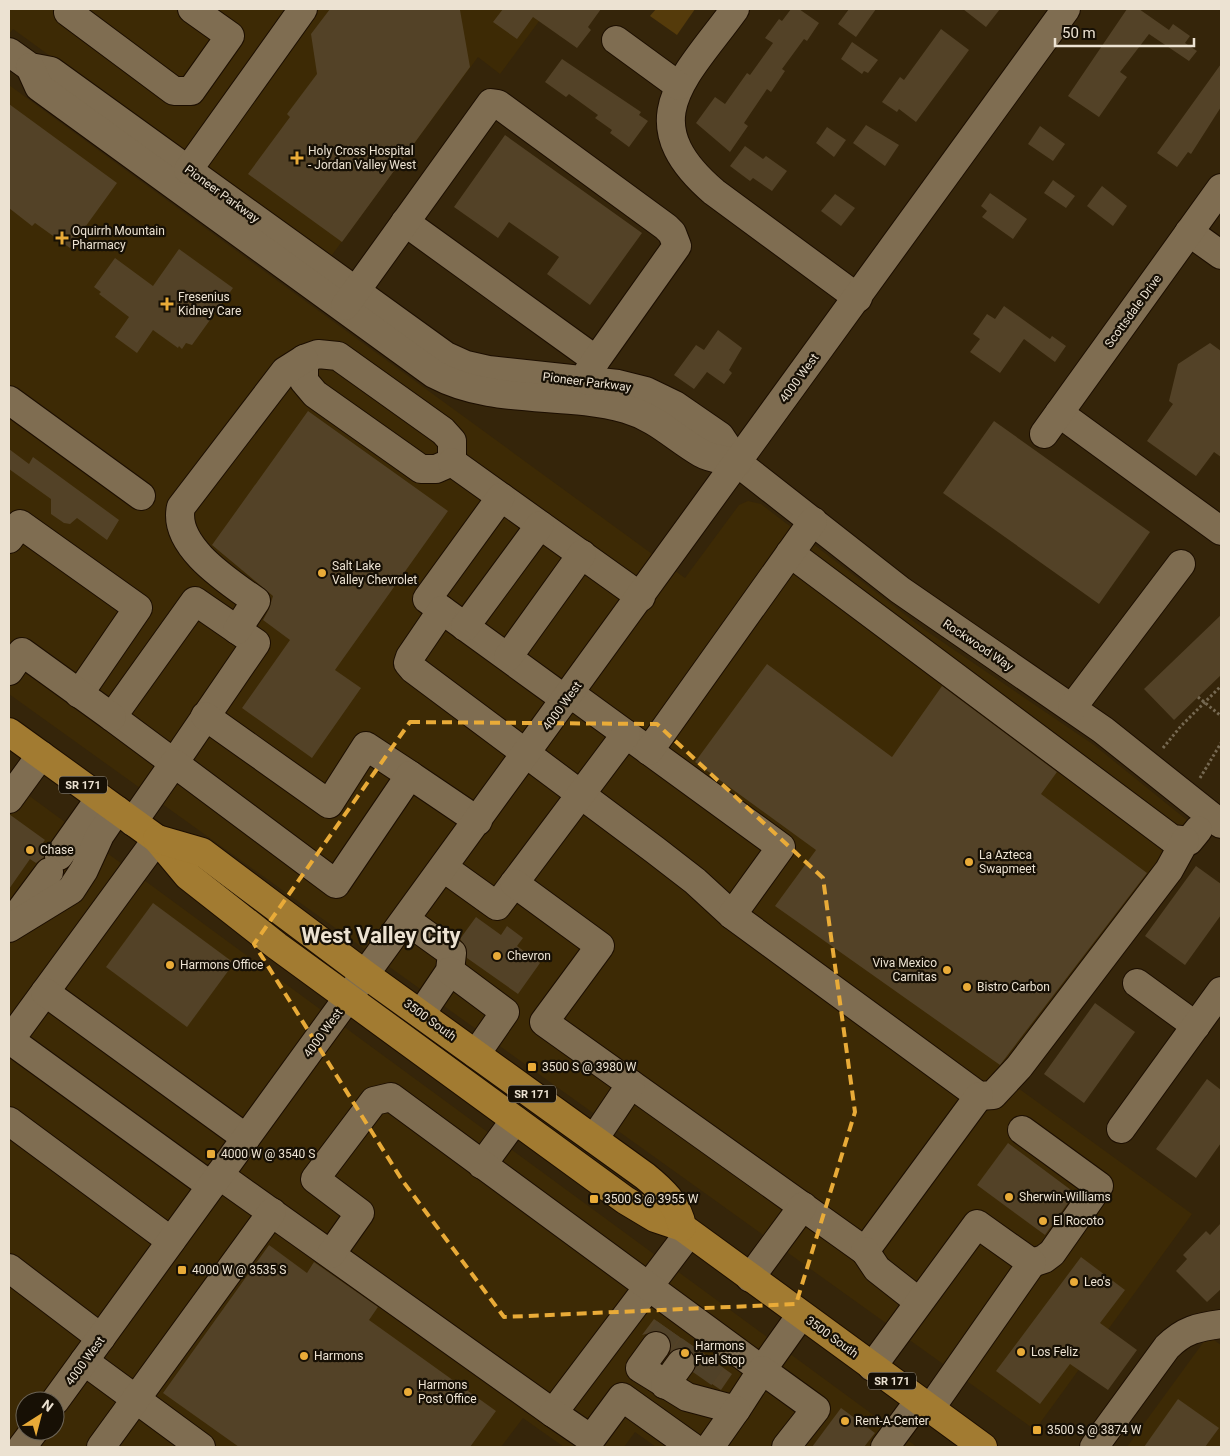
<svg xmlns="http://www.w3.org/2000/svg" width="1230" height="1456" font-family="Roboto,sans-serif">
  <rect width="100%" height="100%" fill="#35250a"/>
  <!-- built -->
  <g fill="#3d2a05" fill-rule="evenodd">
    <polygon points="9,9 548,9 500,74 478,57 329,259 13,29 9,34"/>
    <polygon points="9,85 685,578 739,505 748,501 761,504 925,630 1094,745 1203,833 1018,1088 1192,1214 1035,1430 9,694"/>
    <path d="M9,781L917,1447H656L635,1432L624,1447H564L523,1418L501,1447H9ZM25,1401H55V1431H25Z"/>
    <polygon points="1208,1336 1221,1345 1221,1447 1127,1447"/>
  </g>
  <!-- green -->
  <polygon fill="#553b0b" points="656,9 695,9 677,35 650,16"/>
  <!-- building -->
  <g fill="#534227">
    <polygon points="330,9 457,9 460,10 470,67 342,242 248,174 290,117 287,114 317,74 311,34"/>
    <polygon points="503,9 601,9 588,27 591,30 577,48 533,17 517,39 493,22"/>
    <polygon points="791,9 799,9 819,23 807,41 804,39 782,69 785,71 771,92 767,89 744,123 748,126 730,152 696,123 715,97 725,104 747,73 750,75 773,43 765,38 779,19 782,21"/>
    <polygon points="849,9 876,9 856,37 838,24"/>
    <polygon points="963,9 1000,9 986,27"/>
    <polygon points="1127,9 1139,9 1169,30 1173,24 1190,36 1185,43 1197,51 1189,61 1149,34 1120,72 1127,77 1099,117 1068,96"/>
    <polygon points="941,29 969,50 916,122 899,109 897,112 882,102 900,77 904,80"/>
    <polygon points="852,42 878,60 868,73 864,71 862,74 841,59"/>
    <polygon points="562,59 641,112 639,115 648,121 629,147 610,133 612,130 595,118 598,115 569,94 566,97 545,82"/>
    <polygon points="1221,64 1221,107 1191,154 1188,152 1177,167 1157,153"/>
    <polygon points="9,104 117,183 70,248 35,223 32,226 9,208"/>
    <polygon points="866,125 899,145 885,166 853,143"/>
    <polygon points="1040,126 1065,144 1053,161 1028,144"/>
    <polygon points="827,127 846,140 834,157 816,143"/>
    <polygon points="505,135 642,233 590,305 547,274 559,257 509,222 498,238 454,207"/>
    <polygon points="745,146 763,159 766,156 787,171 772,191 753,178 750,181 730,166"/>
    <polygon points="1053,180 1075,196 1066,208 1044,193"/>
    <polygon points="1102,186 1127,206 1113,226 1087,206"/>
    <polygon points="990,193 1027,219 1013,239 982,217 987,211 981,206"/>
    <polygon points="835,194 855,208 841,226 821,211"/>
    <polygon points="179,249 233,288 192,345 186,343 182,349 179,346 178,348 153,330 137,353 115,337 129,317 99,294 101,292 94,287 115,258 153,286"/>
    <polygon points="1004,306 1050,339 1052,336 1066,346 1055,362 1024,339 1000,373 970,352 980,339 973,334 987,314 995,319"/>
    <polygon points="718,330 742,348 729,370 732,373 724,384 707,372 694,389 674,375 696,345 704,350"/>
    <polygon points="1210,343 1221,351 1221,457 1214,452 1196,476 1147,441 1173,404 1169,401 1178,364"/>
    <polygon points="308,411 448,511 335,670 361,688 312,758 242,708 290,640 263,620 269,609 273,596 212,545"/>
    <polygon points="994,421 1150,532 1099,604 943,493"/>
    <polygon points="9,449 29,464 33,457 119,520 107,540 77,518 70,524 64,523 51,514 51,499 9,469"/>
    <polygon points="1221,615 1221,675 1174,720 1144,689"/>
    <polygon points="767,664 892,757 942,686 1057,772 1041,794 1147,873 1000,1065 775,906 816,850 695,762"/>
    <polygon points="9,814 45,840 42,844 46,847 44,857 36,863 30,859 9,889"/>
    <polygon points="1196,866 1221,884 1221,915 1185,965 1145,936"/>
    <polygon points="153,903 234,963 187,1027 106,967"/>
    <polygon points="476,917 501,935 507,926 523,938 517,946 540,963 518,994 467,958 466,947 460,939"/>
    <polygon points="1095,1003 1135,1032 1084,1103 1044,1074"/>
    <polygon points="1207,1079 1221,1090 1221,1143 1196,1178 1156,1149"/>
    <polygon points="1008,1143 1075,1193 1045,1235 977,1185"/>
    <polygon points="1221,1223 1221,1289 1207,1302 1176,1271 1187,1259 1183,1255 1206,1231 1210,1235"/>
    <polygon points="269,1245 307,1273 314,1262 378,1307 369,1320 496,1411 470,1447 239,1447 163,1393"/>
    <polygon points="1081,1257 1125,1290 1100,1323 1137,1350 1108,1390 1070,1364 1040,1404 996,1371"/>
    <polygon points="654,1319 732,1374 721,1390 694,1372 696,1365 695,1357 690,1350 682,1347 670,1353 670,1339 665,1333 658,1331 642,1335"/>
    <polygon points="1178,1399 1219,1428 1205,1447 1144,1447"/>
    <polygon points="841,1408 875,1433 864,1447 812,1447"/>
  </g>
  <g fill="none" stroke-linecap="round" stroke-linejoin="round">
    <!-- minor-tunnel -->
    <g stroke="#504128" stroke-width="28" stroke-dasharray="28 14" stroke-linecap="butt">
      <polyline points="656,1346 668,1329"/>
      <polyline points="681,1363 693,1346"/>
      <polyline points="700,1377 712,1360"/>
    </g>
    <defs>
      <g id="minor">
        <polyline points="70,9 68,12 174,91 191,91 230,36 192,9"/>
        <path d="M735,9C686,77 630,120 714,192L858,298"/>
        <polyline points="616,40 679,86"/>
        <polyline points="9,52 30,67 51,71 446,356 466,365 488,370 618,384 646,391 675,405 720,436 738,463 900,590 1103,730 1221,824"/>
        <path d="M30,67L39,87L434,374C494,406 562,391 626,409C657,418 675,438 701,453C711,459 727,460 738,463"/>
        <polyline points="188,170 303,9"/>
        <polyline points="405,222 596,360"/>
        <polyline points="1189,232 1221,255"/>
        <polyline points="345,306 491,103 498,104 666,227 672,233 677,246 589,370 588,381"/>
        <polygon points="318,354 338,356 443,431 452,441 452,462 436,469 421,469 315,394 304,381 304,359"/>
        <polyline points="9,400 141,496"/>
        <polyline points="1059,413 1221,531"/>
        <polyline points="1044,434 1221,188"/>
        <polyline points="452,462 641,597"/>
        <polyline points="501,497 427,599 566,700"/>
        <polyline points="9,539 20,524 138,608 79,694"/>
        <polyline points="790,553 1172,839 1189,841 1198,830"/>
        <polygon points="195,601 256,643 174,763 112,717"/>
        <polyline points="442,610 410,657 408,663 413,669 655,850 695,881 732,915"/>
        <polyline points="465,627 540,525"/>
        <path d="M237,630L256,601C228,581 172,546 181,507L285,371L304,359"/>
        <polyline points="508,657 582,554"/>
        <polyline points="9,671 22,652 112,717"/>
        <polyline points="571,694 781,847 732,915 979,1096 993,1095 1019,1067 1169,870 1185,841"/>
        <polyline points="1072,708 1181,564"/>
        <polyline points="205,716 329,804 366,746 410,775"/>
        <polyline points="649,751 813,521"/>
        <polyline points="9,799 41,755"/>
        <polyline points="133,822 174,763 336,884 410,775 478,821"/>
        <polyline points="157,839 10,1040 211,1186"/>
        <polyline points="59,856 100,798"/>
        <polyline points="444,868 497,906 626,734"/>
        <polyline points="514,883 600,946 544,1022 865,1251 979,1096"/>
        <polyline points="14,919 49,872"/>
        <polyline points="406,920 452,953 450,971 421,1014"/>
        <polyline points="9,928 71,890 84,870 100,835 117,810"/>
        <polyline points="450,971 505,1012 476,1054"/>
        <polyline points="1137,983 1196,1026"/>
        <polyline points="45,992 246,1138"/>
        <polyline points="9,1121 171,1241"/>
        <polyline points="1121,1129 1221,991"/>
        <polyline points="1022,1130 1099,1186 1052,1253 1044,1259 1032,1263"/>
        <polyline points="594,1139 631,1084"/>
        <polyline points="482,1165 515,1120"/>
        <polyline points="219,1175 553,1413 689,1233"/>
        <polyline points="865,1251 877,1269 919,1302"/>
        <polyline points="331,1254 360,1213 315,1179 374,1101 391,1097 762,1370 801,1315"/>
        <polyline points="9,1268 101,1338"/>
        <polyline points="750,1278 803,1206"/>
        <polyline points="656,1346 640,1368 687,1397 736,1410 762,1370 816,1409 786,1447"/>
        <polyline points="84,1361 201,1447"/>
        <polyline points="872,1367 977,1224 1032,1263 930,1409"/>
        <polyline points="665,1385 681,1363"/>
        <polyline points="55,1401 1066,9"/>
        <polyline points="553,1413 591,1439 622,1397 692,1447"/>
        <polyline points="22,1447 34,1431"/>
        <polyline points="101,1447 272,1212"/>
        <polyline points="710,1447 736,1410"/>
        <polyline points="885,1447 919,1401"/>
        <path d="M1094,1447L1167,1347C1184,1330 1198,1327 1221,1324"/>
      </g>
      <g id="major">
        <polyline points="9,732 157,839 188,876 277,946 625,1200 655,1218 682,1227 983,1447"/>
        <path d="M157,839L202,852L366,975L645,1176C661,1189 679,1205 682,1227"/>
      </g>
    </defs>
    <!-- minor casing -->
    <use href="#minor" stroke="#1c0e00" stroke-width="30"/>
    <!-- major casing -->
    <use href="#major" stroke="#1c0e00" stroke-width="30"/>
    <!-- path -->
    <g stroke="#766952" stroke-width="3" stroke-dasharray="2.5 2.5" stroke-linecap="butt">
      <polyline points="1198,697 1221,716"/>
      <polyline points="1163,748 1181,726 1221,686"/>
      <polyline points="1200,778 1221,743"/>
    </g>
    <!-- minor -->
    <use href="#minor" stroke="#7f6d51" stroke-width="28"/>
    <!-- major -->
    <use href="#major" stroke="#a27b31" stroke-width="28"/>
  </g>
  <!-- marked area -->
  <path fill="none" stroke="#e9ab38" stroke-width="4" stroke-dasharray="10 6" stroke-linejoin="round" d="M410,722L657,724L823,878L855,1112L796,1304L504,1317L402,1180L254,944Z"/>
  <!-- markers -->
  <g fill="#e9ab38" stroke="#171005" stroke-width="2">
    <path d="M294.5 150.5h5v5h5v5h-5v5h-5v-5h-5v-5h5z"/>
    <path d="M59.5 230.5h5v5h5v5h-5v5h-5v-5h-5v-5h5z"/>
    <path d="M164.5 296.5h5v5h5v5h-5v5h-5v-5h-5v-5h5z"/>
    <circle cx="322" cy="573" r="5"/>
    <circle cx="30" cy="850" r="5"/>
    <circle cx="969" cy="862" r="5"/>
    <circle cx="497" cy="956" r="5"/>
    <circle cx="170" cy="965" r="5"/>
    <circle cx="947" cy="970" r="5"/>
    <circle cx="967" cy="987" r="5"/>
    <rect x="527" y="1062" width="10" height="10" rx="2.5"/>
    <rect x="206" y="1149" width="10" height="10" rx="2.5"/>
    <circle cx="1009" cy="1197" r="5"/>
    <rect x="589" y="1194" width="10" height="10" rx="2.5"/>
    <circle cx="1043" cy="1221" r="5"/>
    <rect x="177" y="1265" width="10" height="10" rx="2.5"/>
    <circle cx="1074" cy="1282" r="5"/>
    <circle cx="1021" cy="1352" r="5"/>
    <circle cx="685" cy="1353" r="5"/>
    <circle cx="304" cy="1356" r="5"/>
    <circle cx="408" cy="1392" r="5"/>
    <circle cx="845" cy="1421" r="5"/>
    <rect x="1032" y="1425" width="10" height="10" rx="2.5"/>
  </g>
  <g text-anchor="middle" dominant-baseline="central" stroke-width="4.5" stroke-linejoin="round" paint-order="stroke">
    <!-- shield labels -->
    <g fill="#171005" stroke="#aca394" stroke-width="1">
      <rect x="59" y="776.5" width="48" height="17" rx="4"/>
      <rect x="508" y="1085.5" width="48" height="17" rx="4"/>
      <rect x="868" y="1372.5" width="48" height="17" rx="4"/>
    </g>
    <g font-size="11" font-weight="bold" fill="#ece2d2">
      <text x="83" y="785">SR 171</text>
      <text x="532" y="1094">SR 171</text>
      <text x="892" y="1381">SR 171</text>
    </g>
    <!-- poi labels -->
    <g font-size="12" fill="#ece2d2" stroke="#171005" text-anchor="start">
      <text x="308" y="151">Holy Cross Hospital<tspan x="308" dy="14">- Jordan Valley West</tspan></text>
      <text x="72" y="231">Oquirrh Mountain<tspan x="72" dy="14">Pharmacy</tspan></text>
      <text x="178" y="297">Fresenius<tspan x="178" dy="14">Kidney Care</tspan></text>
      <text x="332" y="566">Salt Lake<tspan x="332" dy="14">Valley Chevrolet</tspan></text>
      <text x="40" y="850">Chase</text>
      <text x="979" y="855">La Azteca<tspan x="979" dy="14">Swapmeet</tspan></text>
      <text x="507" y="956">Chevron</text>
      <text x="937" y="963" text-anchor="end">Viva Mexico<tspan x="937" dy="14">Carnitas</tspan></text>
      <text x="180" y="965">Harmons Office</text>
      <text x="977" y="987">Bistro Carbon</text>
      <text x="542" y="1067">3500 S @ 3980 W</text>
      <text x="221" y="1154">4000 W @ 3540 S</text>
      <text x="1019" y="1197">Sherwin-Williams</text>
      <text x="604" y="1199">3500 S @ 3955 W</text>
      <text x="1053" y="1221">El Rocoto</text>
      <text x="192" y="1270">4000 W @ 3535 S</text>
      <text x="1084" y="1282">Leo's</text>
      <text x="695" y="1346">Harmons<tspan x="695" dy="14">Fuel Stop</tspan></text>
      <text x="1031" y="1352">Los Feliz</text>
      <text x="314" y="1356">Harmons</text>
      <text x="418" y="1385">Harmons<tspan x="418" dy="14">Post Office</tspan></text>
      <text x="855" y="1421">Rent-A-Center</text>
      <text x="1047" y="1430">3500 S @ 3874 W</text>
    </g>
    <!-- street labels -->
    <g font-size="12" fill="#ece2d2" stroke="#171005">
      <text transform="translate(222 194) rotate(36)">Pioneer Parkway</text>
      <text transform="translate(1133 311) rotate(-54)">Scottsdale Drive</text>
      <text transform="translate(799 378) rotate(-54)">4000 West</text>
      <text transform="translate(587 382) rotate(7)">Pioneer Parkway</text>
      <text transform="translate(978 645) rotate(34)">Rockwood Way</text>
      <text transform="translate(562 706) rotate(-54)">4000 West</text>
      <text transform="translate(430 1020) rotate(36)">3500 South</text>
      <text transform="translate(323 1033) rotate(-54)">4000 West</text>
      <text transform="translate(832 1337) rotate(36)">3500 South</text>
      <text transform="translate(85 1361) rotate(-54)">4000 West</text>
    </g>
    <!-- town labels -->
    <g font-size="22" font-weight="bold" fill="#ece2d2" stroke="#171005">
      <text x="381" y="935">West Valley City</text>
    </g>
  </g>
  <!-- border -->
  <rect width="1230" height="1456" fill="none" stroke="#ece2d2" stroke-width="20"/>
  <!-- north arrow -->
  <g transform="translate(40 1416) rotate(36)"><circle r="24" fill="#171005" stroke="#6c6457"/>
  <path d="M0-4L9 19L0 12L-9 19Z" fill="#e9ab38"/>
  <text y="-8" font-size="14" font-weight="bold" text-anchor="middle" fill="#ece2d2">N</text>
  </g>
  <!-- scale -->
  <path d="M1055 38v8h139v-8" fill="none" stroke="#ece2d2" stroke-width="2.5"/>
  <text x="1062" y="38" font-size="15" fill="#ece2d2" stroke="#171005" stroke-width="4" paint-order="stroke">50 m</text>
</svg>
